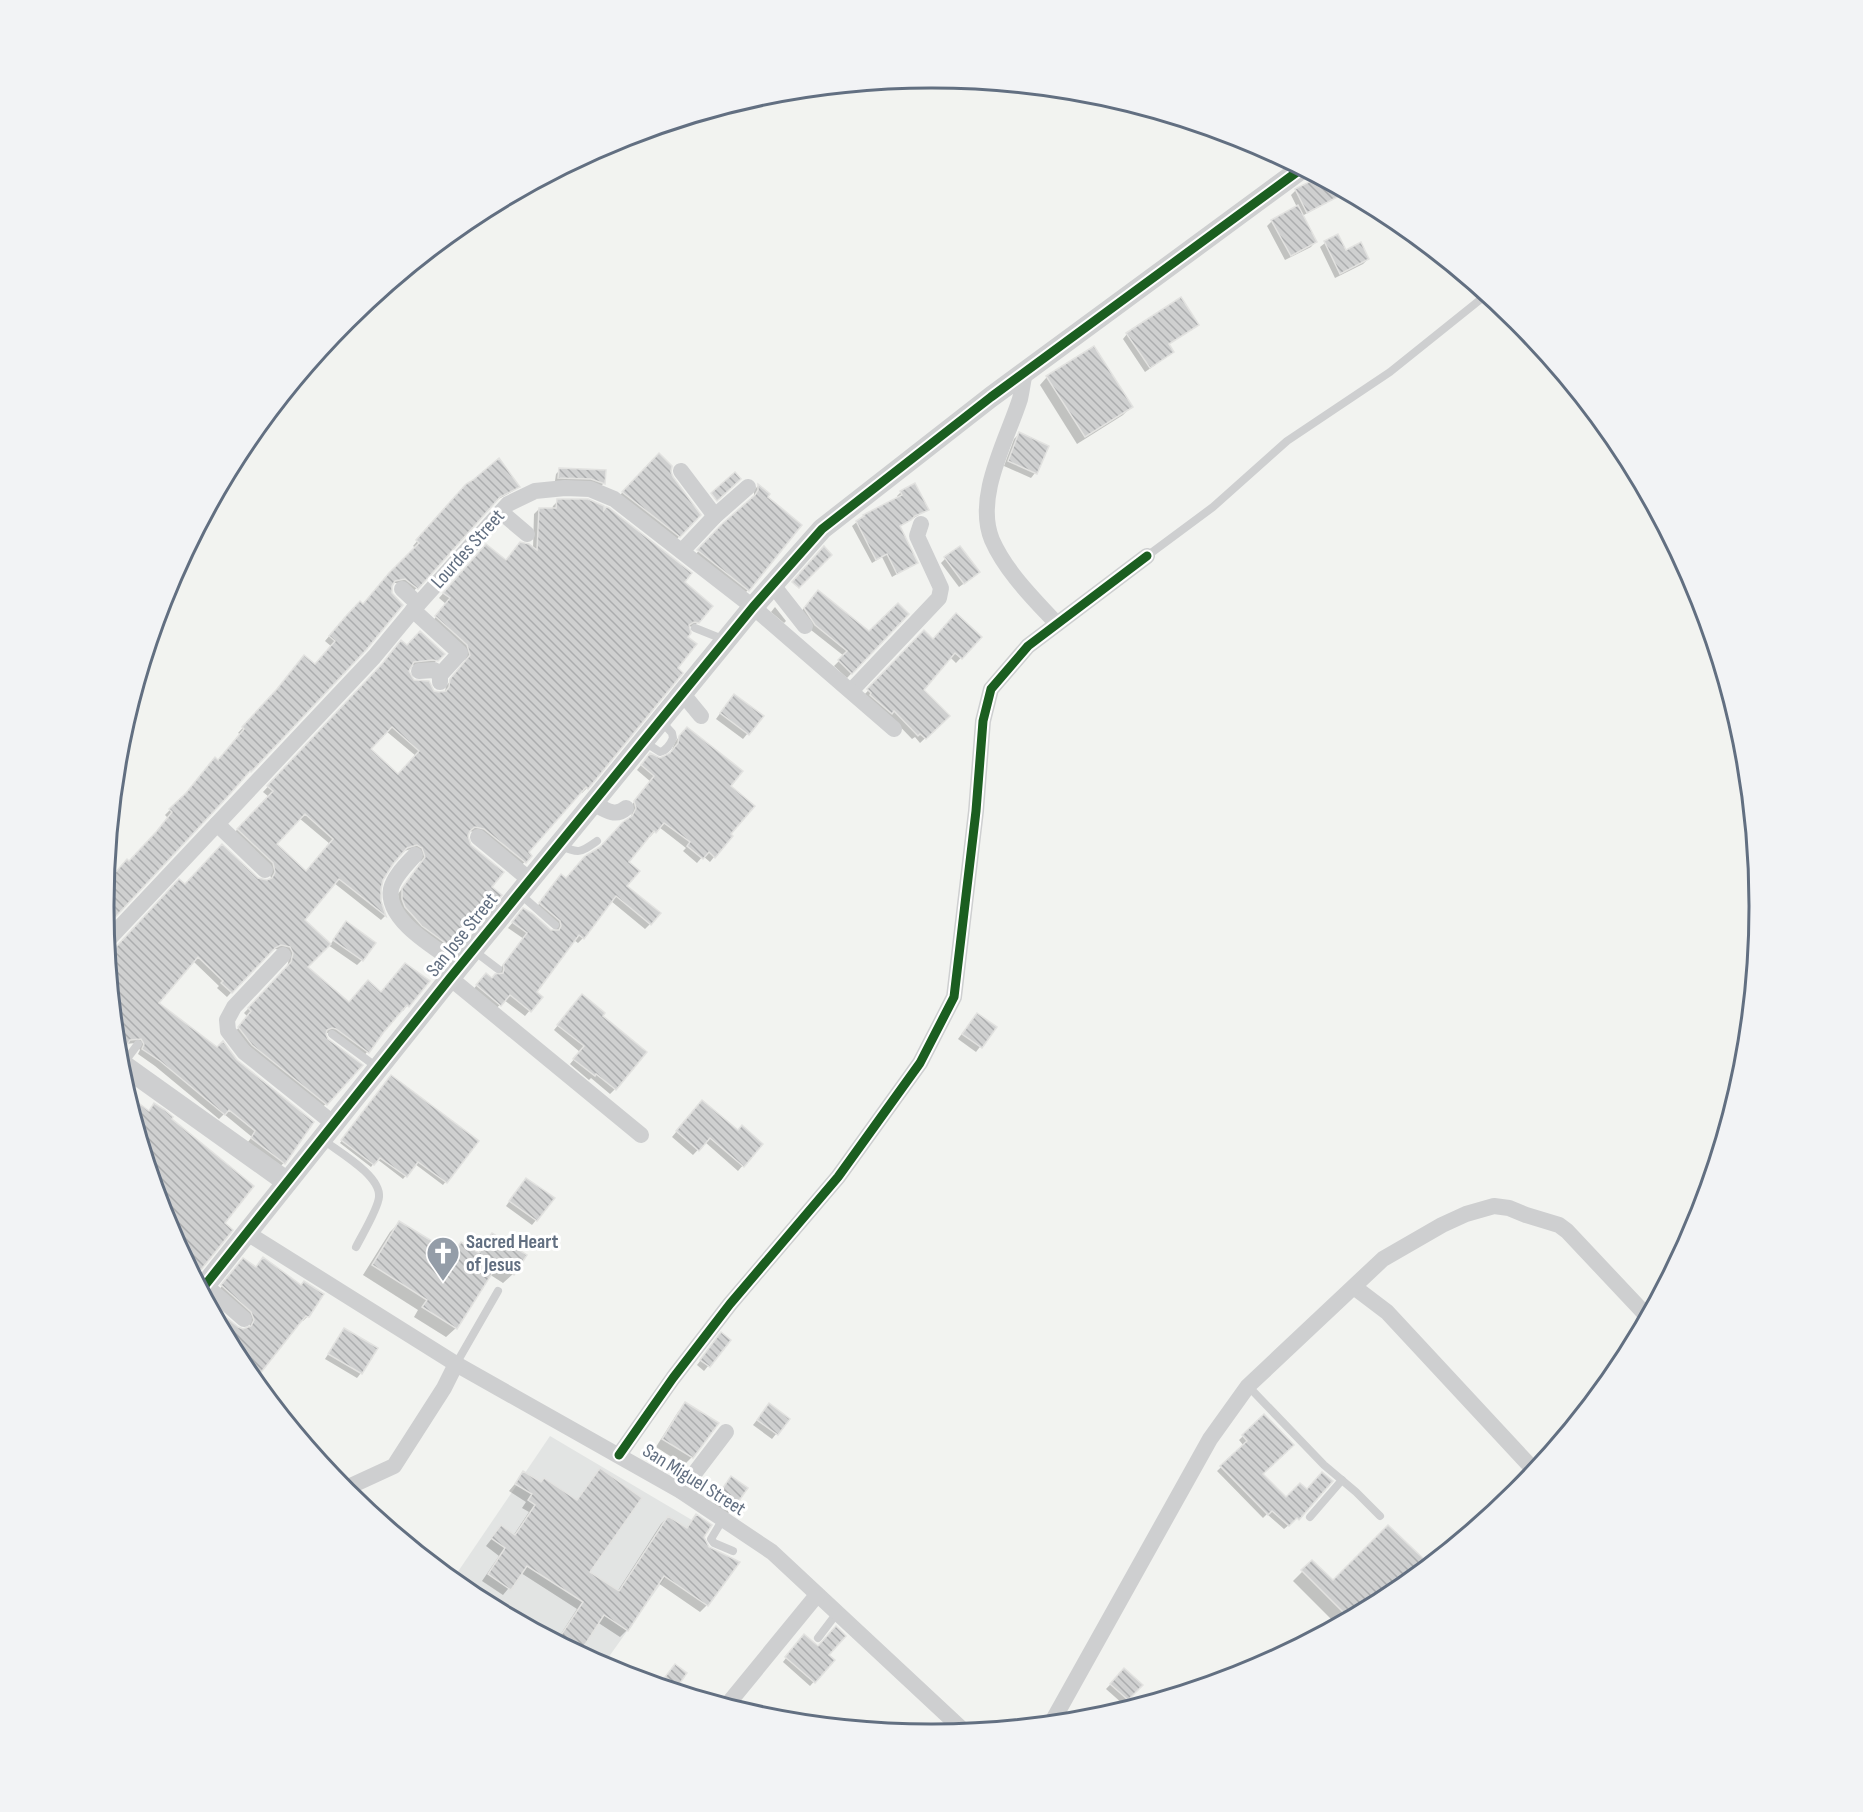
<svg xmlns="http://www.w3.org/2000/svg" width="1863" height="1812" font-family="'Sofia Sans Condensed',sans-serif">
  <defs>
    <pattern id="building-back-hatch" width="6" height="6" patternUnits="userSpaceOnUse" patternTransform="scale(1.5)"><rect width="6" height="6" fill="#cfd0d0"/><path d="M-1 5l2 2M0 0l6 6M5-1l2 2" fill="none" stroke="#abadae"/></pattern>
  </defs>
  <rect width="100%" height="100%" fill="#f2f3f0"/>
  <!-- built -->
  <polygon fill="#e2e4e3" points="550,1436 702,1526 603,1665 471,1594 453,1579"/>
  <!-- shadow -->
  <g fill="#0003" fill-rule="evenodd">
    <polygon points="1319,179 1345,193 1302,216 1315,242 1311,247 1285,260 1267,226 1272,221 1297,207 1291,195 1296,190"/>
    <polygon points="1325,243 1345,252 1368,259 1363,264 1335,278 1320,247"/>
    <polygon points="1197,325 1168,345 1168,356 1145,372 1123,339 1127,334"/>
    <polygon points="1047,377 1131,407 1123,415 1077,444 1040,385"/>
    <polygon points="1019,434 1047,447 1035,473 1031,478 1004,466 1014,439"/>
    <polygon points="659,456 699,515 675,541 618,497"/>
    <polygon points="560,470 604,472 604,483 600,487 555,481 556,474"/>
    <polygon points="518,486 513,491 495,501 412,593 400,583 393,583 250,771 105,925 104,906 106,884 127,861 129,863 168,818 165,815 218,761 240,734 238,733 272,696 315,666 332,647 325,641 341,622 363,606 416,548 413,546 461,490"/>
    <polygon points="758,486 768,494 748,590 744,594 694,556 723,525 752,500 754,496 754,490"/>
    <polygon points="901,492 927,510 899,527 916,563 892,577 882,557 872,563 852,526 864,516 898,498 897,496"/>
    <path d="M558,501L602,513L683,582L698,622L693,627L688,626L587,788L582,793L580,791L527,852L530,856L520,867L479,833L469,831L466,836L490,887L473,928L468,933L461,927L442,949L401,912L398,894L421,863L418,852L411,849L401,852L382,879L379,901L385,916L381,920L334,883L303,920L330,945L342,928L362,960L357,965L328,945L306,967L348,1004L428,981L407,1006L403,1011L401,1009L363,1057L331,1033H325L327,1040L361,1065L321,1109L234,1033L248,1017L244,1013L287,968L289,958L285,951L275,949L269,952L227,997L217,988L219,986L193,961L157,1003L284,1163L279,1167L247,1143L252,1137L224,1114L219,1119L155,1066L138,1054L140,1050L136,1043L125,1044L120,1050L118,1049L108,952L115,950L184,886L257,879L270,881L271,878L268,868L233,834L269,797L263,792L377,671L407,647L443,654L432,665L428,664L408,666L407,673L414,682L435,693L445,692L446,686L464,666L466,656L432,622L446,604L439,598L482,551L506,562L533,549L534,514L539,509H552L553,506ZM386,731L416,756L398,776L369,749ZM299,818L330,844L305,873L274,844Z"/>
    <polygon points="945,559 973,577 959,587 941,563"/>
    <polygon points="813,597 869,633 907,614 847,678 834,666 844,656 811,630 800,613"/>
    <polygon points="775,607 786,621 784,623 771,612"/>
    <polygon points="924,632 932,641 980,637 956,663 950,657 922,690 948,716 920,743 915,737 912,739 889,715 864,695"/>
    <polygon points="729,701 761,717 743,739 716,719"/>
    <polygon points="682,733 729,787 729,835 714,857 710,862 703,856 697,863 683,851 686,848 659,827 650,837 649,835 627,863 625,887 650,924 645,929 611,901 583,938 578,943 574,940 535,992 541,997 525,1016 504,1000 495,1010 472,991 481,980 492,980 500,975 498,971 524,939 508,928 519,915 556,933 555,926 536,908 556,881 566,880 631,818 632,812 630,807 651,782 637,770 645,760 660,760 670,755 675,742"/>
    <polygon points="578,1001 601,1016 615,1089 610,1094 591,1078 589,1080 570,1064 580,1052 554,1030"/>
    <polygon points="973,1019 995,1027 976,1052 958,1039"/>
    <polygon points="389,1079 477,1141 443,1185 415,1164 403,1179 377,1159 371,1167 340,1143"/>
    <polygon points="129,1097 148,1112 169,1120 223,1223 195,1275 166,1223"/>
    <polygon points="697,1107 761,1144 738,1171 705,1142 693,1155 672,1137"/>
    <polygon points="522,1184 553,1199 532,1225 506,1206"/>
    <polygon points="399,1223 451,1255 461,1244 477,1254 493,1235 513,1274 503,1283 489,1274 456,1328 446,1337 414,1317 418,1310 363,1275 390,1232"/>
    <polygon points="263,1259 308,1316 303,1321 301,1320 256,1376 269,1386 265,1392 243,1366 241,1331 250,1326 247,1316 218,1291 239,1265 255,1268"/>
    <polygon points="344,1330 361,1373 357,1378 325,1359"/>
    <polygon points="717,1339 729,1340 704,1371 697,1365"/>
    <polygon points="686,1404 692,1457 684,1465 656,1447 678,1412"/>
    <polygon points="765,1410 788,1419 772,1439 753,1425"/>
    <polygon points="1264,1416 1261,1474 1303,1513 1284,1529 1267,1514 1263,1518 1217,1471 1244,1446 1239,1440"/>
    <polygon points="600,1470 588,1573 617,1592 661,1524 668,1517 685,1529 697,1516 703,1537 707,1605 700,1612 658,1583 627,1630 620,1637 597,1622 578,1651 557,1640 577,1609 521,1573 503,1595 482,1581 499,1556 486,1546 501,1527 513,1536 529,1512 522,1508 526,1502 509,1491 524,1473 576,1501"/>
    <polygon points="727,1483 730,1511 726,1516 711,1506"/>
    <polygon points="1312,1562 1333,1583 1391,1595 1336,1624 1293,1581"/>
    <polygon points="800,1640 833,1660 810,1686 783,1662"/>
    <polygon points="673,1668 677,1685 675,1687 664,1679"/>
    <polygon points="1124,1670 1141,1685 1123,1704 1106,1689"/>
  </g>
  <!-- building -->
  <g fill="url(#building-back-hatch)" stroke="#e2e2e0" stroke-width="1.5" fill-rule="evenodd">
    <polygon points="1317,178 1345,193 1307,213 1295,189"/>
    <polygon points="1298,205 1317,242 1291,256 1271,220"/>
    <polygon points="1338,234 1346,250 1361,242 1369,259 1340,274 1324,241"/>
    <polygon points="1181,297 1199,325 1169,344 1174,352 1150,368 1126,333"/>
    <polygon points="1094,346 1133,407 1085,437 1046,376"/>
    <polygon points="1019,432 1049,446 1037,474 1008,461"/>
    <polygon points="659,453 672,466 671,472 673,477 701,515 680,537 622,492"/>
    <polygon points="499,458 520,487 500,497 418,589 405,579 395,581 392,586 392,593 403,605 366,650 251,772 250,771 230,794 106,927 104,906 106,883 127,859 129,861 156,832 172,812 169,809 186,793 215,757 218,760 244,729 242,727 277,689 304,655 315,664 335,641 329,636 346,616 360,601 363,604 389,573 419,543 416,540 466,484 473,480"/>
    <polygon points="559,468 606,470 605,484 591,479 558,478"/>
    <polygon points="735,472 741,479 717,501 711,493"/>
    <polygon points="915,483 929,510 915,516 911,520 900,526 918,563 897,574 887,554 876,560 856,521 864,516 863,515 902,495 900,491"/>
    <polygon points="758,484 770,494 768,497 802,525 749,591 697,550 722,524 755,495 758,490"/>
    <path d="M557,499H588L604,506V510L606,507L609,508L692,573L685,582L713,606L699,623L694,622L689,625L691,633L688,637L697,644L678,668L683,673L588,789L586,787L529,852L532,856L526,863L484,829L475,827L470,831L468,836L471,845L504,872L492,887L502,895L474,929L466,923L448,945L422,926L405,907L402,899V888L425,857L422,848L417,845L407,848L393,864L383,880L381,889V901L386,916L339,879L305,920L331,944L308,967L349,1002L368,980L381,992L405,963L430,981L409,1007L407,1005L383,1033L369,1053L336,1029L332,1028L327,1030L326,1034L328,1039L363,1065L327,1105L252,1045L238,1027L251,1011L248,1008L291,962L293,953L290,947L281,945L275,948L232,993L221,983L223,981L198,957L159,1003L217,1047L223,1041L237,1060L314,1122L285,1164L251,1138L255,1131L229,1110L225,1115L160,1061L142,1049L144,1044L141,1039L130,1040L126,1047L117,1040L108,951L115,948L179,879L185,884L222,844L258,878L267,880L272,878L275,872L273,863L237,829L273,791L267,786L382,664L401,640L407,645L420,631L445,654L438,661L433,660L414,662L409,671L414,680L429,681L434,691L439,692L446,691L449,687L450,679L470,655L467,645L435,616L450,598L443,593L486,544L506,560L520,542L529,544L537,550L539,508H556ZM392,727L419,751L398,774L371,749ZM305,814L333,839L306,871L277,844Z"/>
    <polygon points="824,546 832,555 799,588 792,582"/>
    <polygon points="960,546 980,572 964,584 944,557"/>
    <polygon points="818,590 869,631 898,603 909,614 852,674 838,660 847,651 815,625 804,608"/>
    <polygon points="956,613 982,637 962,659 955,653 924,690 950,716 926,739 920,734 918,736 894,711 892,714 870,695 871,693 867,689 924,630 933,639"/>
    <polygon points="734,694 764,716 749,735 720,713"/>
    <polygon points="687,727 743,771 731,786 755,806 731,834 733,836 715,858 709,852 703,859 687,846 690,842 664,823 656,833 654,831 629,862 640,871 627,886 661,913 651,925 616,896 584,939 579,935 537,992 543,997 531,1012 510,995 501,1006 476,985 486,973 492,978 495,974 503,973 504,969 503,965 527,933 512,922 523,908 532,913 551,930 559,930 561,926 560,921 539,903 561,874 566,878 585,856 600,847 623,822 632,816 636,808 634,801 654,776 641,765 650,753 660,758 670,753 678,743 679,736"/>
    <polygon points="346,921 376,943 363,961 333,940"/>
    <polygon points="582,994 605,1013 603,1016 647,1052 616,1090 596,1074 595,1076 573,1059 584,1046 557,1025"/>
    <polygon points="977,1013 997,1027 982,1048 962,1034"/>
    <polygon points="391,1075 479,1141 447,1183 418,1162 407,1177 380,1158 374,1165 341,1140"/>
    <polygon points="128,1095 149,1111 154,1103 165,1110 173,1117 172,1119 254,1186 225,1223 233,1230 195,1277 170,1229 177,1220 162,1209"/>
    <polygon points="702,1100 738,1130 742,1125 763,1144 744,1167 710,1138 699,1151 676,1131"/>
    <polygon points="526,1178 555,1198 537,1221 509,1201"/>
    <polygon points="399,1221 453,1254 461,1242 479,1253 492,1233 527,1255 514,1275 498,1264 457,1329 422,1307 427,1300 372,1265"/>
    <polygon points="263,1257 301,1285 304,1281 324,1294 309,1317 306,1316 300,1323 255,1380 243,1366 209,1303 238,1327 243,1329 251,1326 254,1320 251,1312 221,1285 243,1258 256,1267"/>
    <polygon points="344,1328 378,1348 362,1374 328,1354"/>
    <polygon points="721,1332 731,1340 710,1367 700,1360"/>
    <polygon points="685,1402 719,1423 693,1458 662,1439"/>
    <polygon points="769,1403 790,1419 778,1435 757,1420"/>
    <polygon points="1264,1414 1294,1445 1263,1474 1286,1497 1300,1483 1307,1489 1322,1472 1333,1481 1304,1514 1299,1520 1297,1518 1289,1526 1272,1511 1268,1515 1220,1466 1247,1441 1242,1435"/>
    <polygon points="600,1468 642,1498 590,1572 619,1591 668,1516 687,1528 696,1514 712,1525 704,1537 709,1547 740,1562 708,1606 664,1576 628,1631 604,1615 581,1651 559,1638 583,1602 527,1566 511,1590 488,1574 505,1548 491,1538 501,1525 515,1535 535,1505 528,1500 532,1494 515,1484 523,1471 541,1482 544,1478 577,1500"/>
    <polygon points="731,1476 748,1488 731,1512 714,1501"/>
    <polygon points="1388,1525 1429,1564 1391,1595 1348,1617 1301,1570 1312,1560 1333,1580"/>
    <polygon points="836,1626 846,1636 829,1655 835,1660 815,1683 785,1657 804,1634 818,1646"/>
    <polygon points="675,1664 687,1673 678,1686 665,1677"/>
    <polygon points="1124,1668 1143,1685 1128,1700 1110,1684"/>
  </g>
  <g fill="none" stroke-linecap="round" stroke-linejoin="round">
    <!-- service -->
    <g stroke="#cecfd0" stroke-width="8">
      <polyline points="1147,556 1213,507 1287,441 1390,372 1486,295"/>
      <polyline points="695,628 725,640"/>
      <path d="M643,741L660,752C667,750 670,745 673,738L672,733L661,721"/>
      <path d="M559,845C579,854 580,853 597,841"/>
      <polyline points="520,894 555,925"/>
      <polyline points="473,950 498,969"/>
      <polyline points="332,1034 378,1068"/>
      <polyline points="123,1064 138,1044"/>
      <path d="M322,1139C337,1151 381,1175 379,1197C378,1209 362,1235 356,1247"/>
      <polyline points="456,1364 498,1291"/>
      <polyline points="1248,1386 1324,1465 1356,1492 1380,1516"/>
      <polyline points="1310,1517 1342,1480"/>
      <polyline points="723,1519 711,1539 714,1543 733,1551"/>
      <polyline points="818,1638 837,1613"/>
      <polyline points="1096,1717 1096,1713"/>
    </g>
    <!-- minor -->
    <g stroke="#cecfd0" stroke-width="16">
      <path d="M1025,372C1023,381 1022,390 1020,399C1007,440 974,497 992,540C1006,572 1034,599 1057,624"/>
      <polyline points="681,471 715,516"/>
      <polyline points="501,512 527,534"/>
      <polyline points="682,551 715,516 748,487"/>
      <polyline points="772,584 805,626"/>
      <polyline points="402,589 418,604"/>
      <polyline points="413,610 460,653 440,675 440,682"/>
      <polyline points="419,671 434,670 440,675"/>
      <polyline points="851,691 939,598 941,588 917,536 921,524"/>
      <polyline points="682,693 701,716"/>
      <path d="M593,803C604,809 615,818 626,808"/>
      <polyline points="217,824 265,870"/>
      <polyline points="478,837 530,880"/>
      <path d="M415,855C407,864 394,876 391,889C385,921 439,950 461,966"/>
      <polyline points="107,941 374,657 413,610 508,504 535,491 565,488 590,489 614,499 753,607 894,729"/>
      <polyline points="283,955 234,1007 227,1020 228,1031 244,1052 334,1124"/>
      <polyline points="450,978 641,1135"/>
      <polyline points="247,1233 456,1364 681,1491 772,1552 964,1731"/>
      <polyline points="205,1285 244,1319"/>
      <polyline points="1354,1287 1387,1312 1532,1468"/>
      <polyline points="619,1455 673,1378 730,1304 838,1177 920,1063 954,997 976,811 983,721 991,689 1028,646 1147,556"/>
      <polyline points="344,1489 394,1466 444,1388 456,1364"/>
      <polyline points="681,1491 726,1432"/>
      <polyline points="727,1705 817,1595"/>
      <polyline points="1052,1722 1210,1439 1248,1386 1383,1259 1442,1225 1466,1214 1494,1206 1509,1208 1526,1215 1559,1225 1567,1231 1647,1316"/>
    </g>
    <!-- tertiary -->
    <g stroke="#cecfd0" stroke-width="21">
      <polyline points="119,1062 287,1182"/>
      <polyline points="202,1289 450,978 753,607 822,529 991,397 1301,169"/>
    </g>
    <defs>
      <g id="cycleway">
        <polyline points="202,1289 450,978 753,607 822,529 991,397 1301,169"/>
        <polyline points="619,1455 673,1378 730,1304 838,1177 920,1063 954,997 976,811 983,721 991,689 1028,646 1147,556"/>
      </g>
    </defs>
    <!-- cycleway casing -->
    <use href="#cycleway" stroke="#fff" stroke-width="13"/>
    <!-- cycleway -->
    <use href="#cycleway" stroke="#1b5e20" stroke-width="9"/>
  </g>
  <!-- icons -->
  <defs>
    <symbol id="church-pin" viewBox="-11 -11 22 30"><path d="M0 17L-7.5 6A9.5 9.5 0 1 1 7.5 6Z" fill="#949da8" stroke="#fff"/><path d="M-1.2-6h2.4v3.5h3.3v2.4h-3.3V6h-2.4V-.1h-3.3v-2.4h3.3Z" fill="#fff"/></symbol>
  </defs>
  <g fill-rule="evenodd">
    <use href="#church-pin" x="424" y="1234" width="38" height="52"/>
  </g>
  <g text-anchor="middle" dominant-baseline="central" stroke-width="6" stroke-linejoin="round" paint-order="stroke">
    <!-- street labels -->
    <g font-size="20" fill="#626f81" stroke="#fff">
      <text transform="translate(468 549) rotate(-48)">Lourdes Street</text>
      <text transform="translate(462 935) rotate(-51)">San Jose Street</text>
      <text transform="translate(694 1480) rotate(32)">San Miguel Street</text>
    </g>
    <!-- poi labels -->
    <g font-size="20" font-weight="bold" fill="#626f81" stroke="#fff" text-anchor="start">
      <text x="466" y="1242">Sacred Heart<tspan x="466" dy="23">of Jesus</tspan></text>
    </g>
  </g>
  <!-- crop -->
  <path d="M0 0H1863V1812H0ZM931 88H932A817 817 0 0 1 1749 905V907A817 817 0 0 1 932 1724H931A817 817 0 0 1 114 907V905A817 817 0 0 1 931 88Z" fill="#f2f3f5" fill-rule="evenodd"/>
  <path fill="none" stroke="#626f81" stroke-width="3" d="M931 88H932A817 817 0 0 1 1749 905V907A817 817 0 0 1 932 1724H931A817 817 0 0 1 114 907V905A817 817 0 0 1 931 88Z"/>
</svg>
